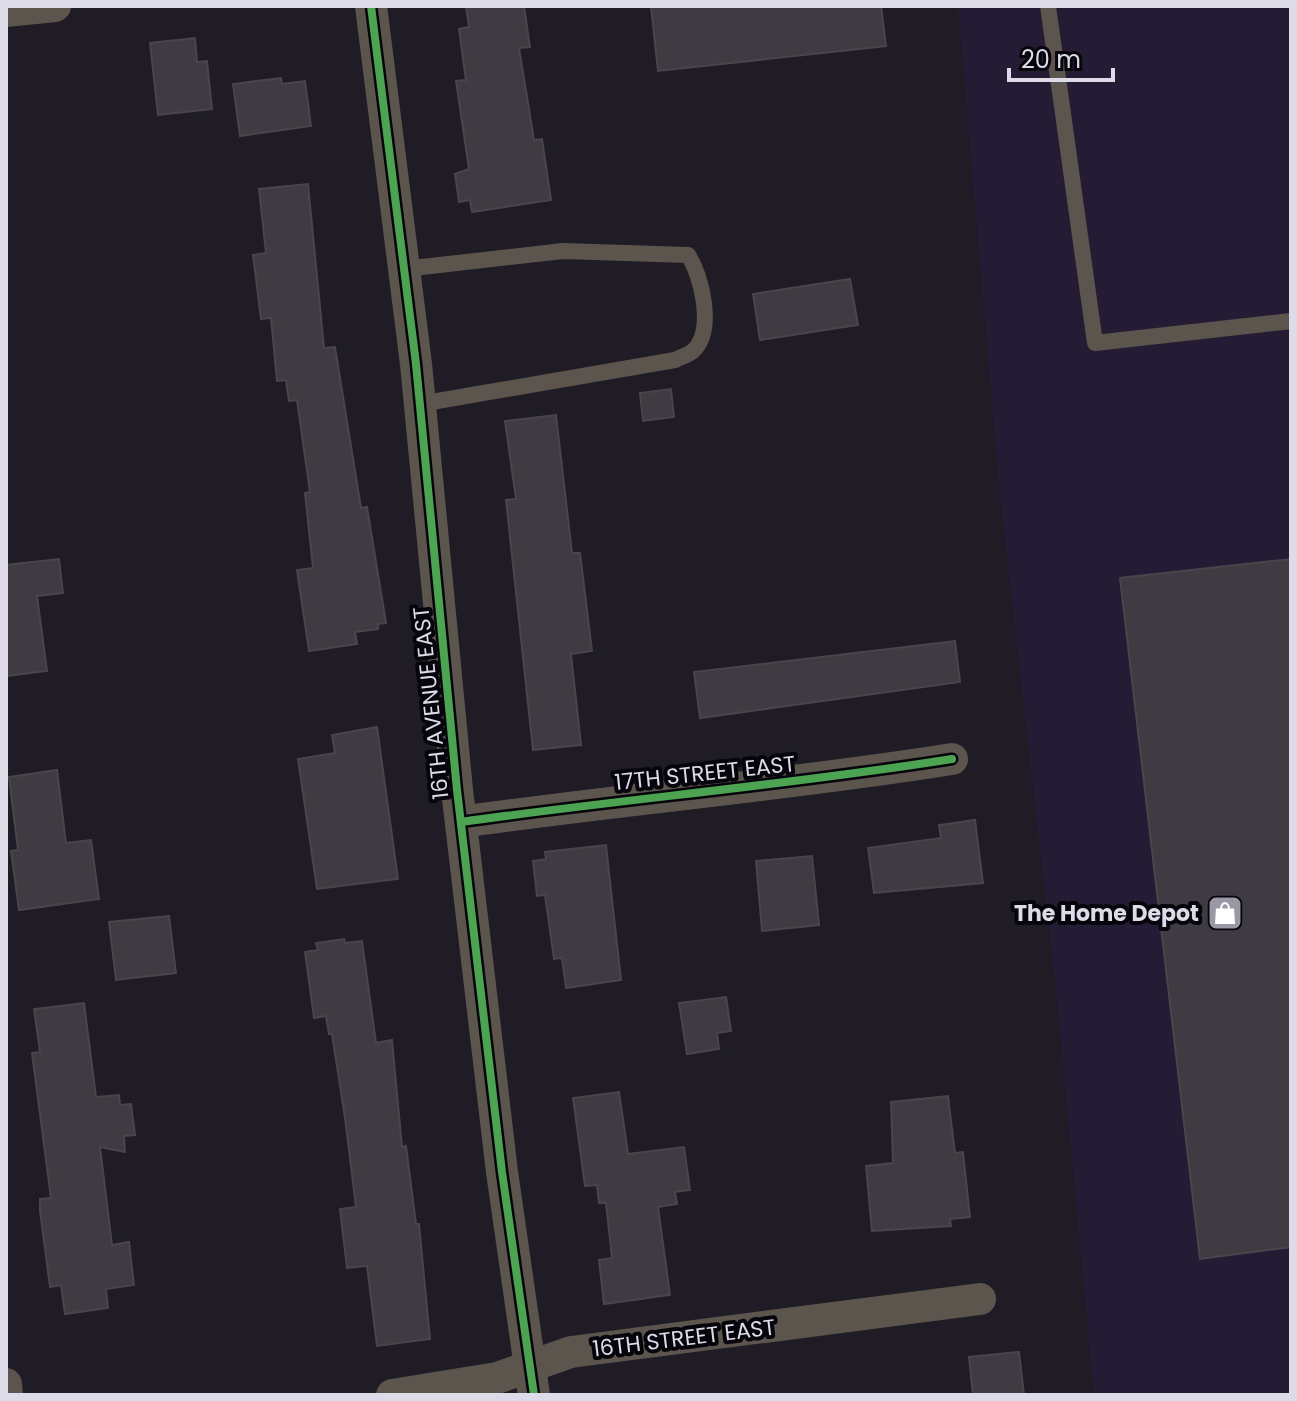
<svg xmlns="http://www.w3.org/2000/svg" width="1297" height="1401" font-family="Poppins,sans-serif">
  <rect width="100%" height="100%" fill="#1f1c26"/>
  <!-- built -->
  <polygon fill="#241c35" points="958,6 1291,6 1291,1395 1094,1395 1056,991 999,486"/>
  <!-- building -->
  <g fill="#403b42" stroke="#4a454c" stroke-width="2">
    <polygon points="466,6 524,6 530,47 519,48 534,140 542,139 551,200 472,212 470,200 459,202 455,174 469,169 456,81 466,80 459,29 469,27"/>
    <polygon points="651,6 881,6 886,46 658,71"/>
    <polygon points="195,38 197,62 207,61 212,109 158,115 150,43"/>
    <polygon points="281,78 282,84 305,81 311,126 240,136 233,84"/>
    <polygon points="308,184 324,348 335,347 361,508 367,507 386,623 378,624 378,629 355,632 357,644 309,651 297,570 313,568 305,493 310,492 297,400 289,401 286,380 277,381 271,318 261,319 253,255 266,253 259,189"/>
    <polygon points="850,279 858,325 760,340 753,294"/>
    <polygon points="671,389 674,417 643,421 640,393"/>
    <polygon points="556,415 572,553 580,553 592,651 571,654 581,745 533,750 506,500 516,499 505,421"/>
    <polygon points="59,559 63,593 37,596 47,671 6,676 6,565"/>
    <polygon points="1291,559 1291,1247 1200,1259 1120,578"/>
    <polygon points="955,641 960,682 700,718 694,672"/>
    <polygon points="377,727 398,879 317,889 298,759 335,753 332,735"/>
    <polygon points="57,770 66,843 91,840 99,899 19,910 11,851 18,850 9,777"/>
    <polygon points="975,820 983,883 874,893 868,848 941,838 939,825"/>
    <polygon points="606,845 621,980 566,988 562,958 554,959 545,895 537,896 533,861 546,859 545,852"/>
    <polygon points="812,856 819,925 762,931 756,861"/>
    <polygon points="169,916 176,973 116,980 109,922"/>
    <polygon points="344,939 345,943 362,941 376,1043 392,1040 402,1147 406,1146 416,1224 419,1224 430,1339 377,1346 367,1266 347,1268 340,1209 356,1207 345,1118 332,1034 329,1034 326,1016 314,1018 305,952 318,950 316,943"/>
    <polygon points="726,997 731,1031 717,1033 719,1049 687,1054 679,1003"/>
    <polygon points="84,1003 96,1097 119,1095 120,1105 131,1104 135,1135 124,1136 125,1152 100,1147 112,1245 129,1242 134,1285 106,1289 108,1308 65,1314 61,1285 50,1287 40,1211 40,1199 51,1198 32,1053 40,1052 34,1009"/>
    <polygon points="619,1092 628,1154 684,1147 690,1190 675,1192 677,1204 658,1207 670,1295 604,1304 599,1260 612,1258 606,1203 599,1203 597,1185 585,1186 573,1098"/>
    <polygon points="948,1096 955,1153 963,1152 970,1217 950,1219 951,1226 872,1231 866,1166 893,1163 891,1102"/>
    <polygon points="1019,1352 1024,1395 973,1395 969,1357"/>
  </g>
  <g fill="none" stroke-linecap="round" stroke-linejoin="round">
    <!-- service -->
    <g stroke="#5c554d" stroke-width="16">
      <polyline points="1048,6 1095,343 1291,321"/>
      <path d="M404,269L563,251L688,255C702,276 715,331 693,351C688,355 681,357 675,360L420,404"/>
    </g>
    <!-- minor -->
    <g stroke="#5c554d" stroke-width="32">
      <polyline points="371,6 416,364 457,790 502,1172 534,1395"/>
      <polyline points="6,11 55,6"/>
      <path d="M461,822C624,799 789,785 952,759"/>
      <polyline points="6,1384 7,1395"/>
      <polyline points="392,1395 497,1378 571,1352 980,1299"/>
    </g>
    <defs>
      <g id="cycleway">
        <polyline points="371,6 416,364 457,790 502,1172 534,1395"/>
        <path d="M461,822C624,799 789,785 952,759"/>
      </g>
    </defs>
    <!-- cycleway casing -->
    <use href="#cycleway" stroke="#07050c" stroke-width="13"/>
    <!-- cycleway -->
    <use href="#cycleway" stroke="#4ca352" stroke-width="8"/>
  </g>
  <!-- icons -->
  <defs>
    <symbol id="shop-square" viewBox="-11 -11 22 22"><rect x="-9" y="-9" width="18" height="18" rx="4" fill="#9b98a5" stroke="#07050c"/><path d="M-5-2.5h2.3a2.7 3.5 0 0 1 5.4 0H5L5.5 6h-11ZM-1.5-2.5h3a1.5 2.3 0 0 0-3 0Z" fill="#fff"/></symbol>
  </defs>
  <g fill-rule="evenodd">
    <use href="#shop-square" x="1205" y="893" width="40" height="40"/>
  </g>
  <g text-anchor="middle" dominant-baseline="central" stroke-width="8" stroke-linejoin="round" paint-order="stroke">
    <!-- street labels -->
    <g font-size="22" fill="#dedbe9" stroke="#07050c">
      <text transform="translate(431 703) rotate(-96)">16TH AVENUE EAST</text>
      <text transform="translate(705 773) rotate(-6)">17TH STREET EAST</text>
      <text transform="translate(684 1338) rotate(-7)">16TH STREET EAST</text>
    </g>
    <!-- poi labels -->
    <g font-size="22" font-weight="bold" fill="#dedbe9" stroke="#07050c" text-anchor="end">
      <text x="1199" y="913">The Home Depot</text>
    </g>
  </g>
  <!-- border -->
  <rect width="1297" height="1401" fill="none" stroke="#dedbe9" stroke-width="16"/>
  <!-- scale -->
  <path d="M1009 68v12h104v-12" fill="none" stroke="#dedbe9" stroke-width="4"/>
  <text x="1021" y="68" font-size="24" fill="#dedbe9" stroke="#07050c" stroke-width="6" paint-order="stroke">20 m</text>
</svg>
